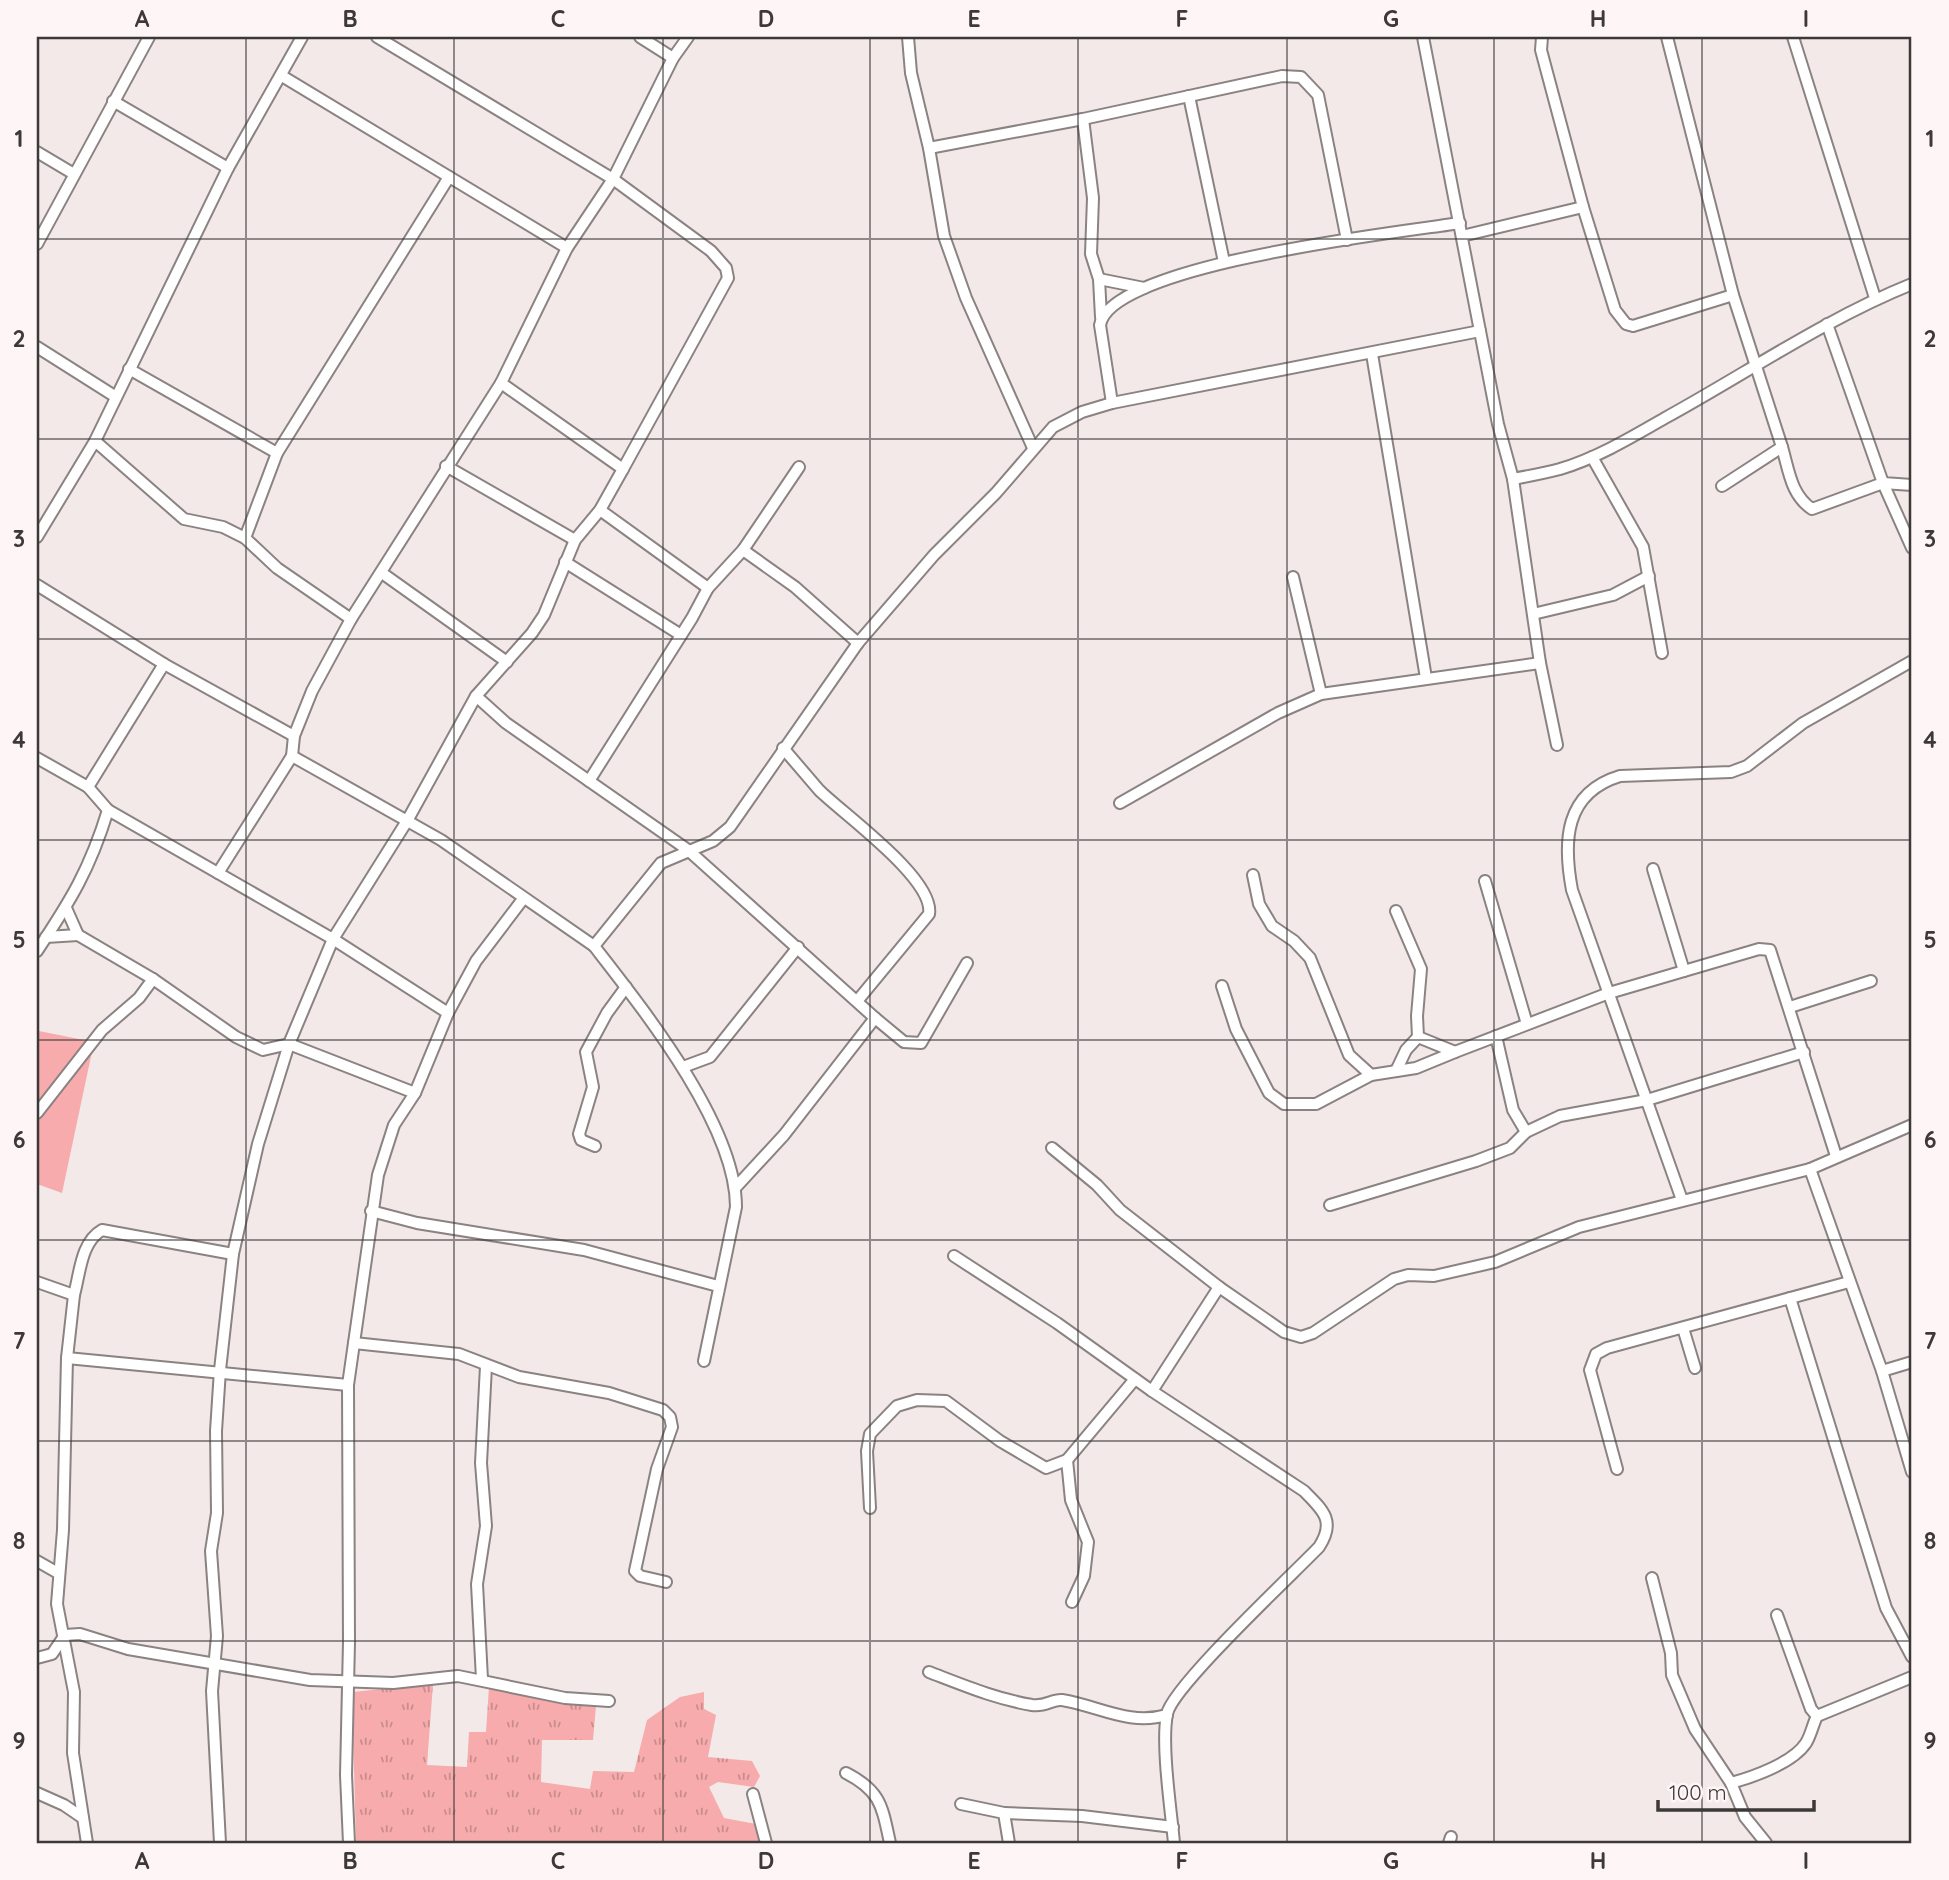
<svg xmlns="http://www.w3.org/2000/svg" width="1949" height="1880" font-family="Quicksand,sans-serif">
  <defs>
    <pattern id="grass-tufts" width="24" height="20" patternUnits="userSpaceOnUse" patternTransform="scale(1.75)"><rect width="24" height="20" fill="#f7abac"/><path d="M3 7l-1-3M5 7V3M7 7l1-3M15 17l-1-3M17 17v-4M19 17l1-3" fill="none" stroke="#c98c8d"/></pattern>
  </defs>
  <rect width="100%" height="100%" fill="#f2e9e8"/>
  <!-- grass -->
  <polygon fill="url(#grass-tufts)" points="433,1684 427,1765 467,1767 469,1732 486,1732 489,1687 596,1706 593,1740 542,1740 541,1782 590,1789 593,1771 634,1772 647,1720 680,1697 704,1692 704,1709 716,1715 708,1757 752,1761 760,1776 754,1787 718,1782 709,1787 724,1818 756,1824 761,1843 356,1843 352,1692"/>
  <!-- green -->
  <polygon fill="#f7abac" points="39,1031 94,1042 62,1193 37,1184"/>
  <g fill="none" stroke-linecap="round" stroke-linejoin="round">
    <defs>
      <g id="minor">
        <polyline points="377,37 613,179 711,251 726,268 728,278 623,469"/>
        <polyline points="640,37 673,58"/>
        <polyline points="908,37 911,73 929,148 944,236 966,298 1033,448"/>
        <path d="M1423,37L1498,424L1513,479C1529,476 1545,473 1560,469C1597,458 1632,437 1665,418C1747,373 1825,319 1912,284"/>
        <polyline points="1542,37 1541,50 1583,207 1615,310 1626,324 1633,326 1733,295"/>
        <polyline points="1667,37 1733,295 1782,447 1722,486"/>
        <polyline points="1793,37 1875,298"/>
        <polyline points="282,76 567,248"/>
        <polyline points="1189,96 1224,262"/>
        <polyline points="113,101 228,168"/>
        <polyline points="1083,119 1093,198 1091,254 1099,279 1101,317"/>
        <polyline points="929,148 1083,119 1282,76 1301,77 1318,95 1347,240"/>
        <polyline points="37,152 74,174"/>
        <polyline points="1462,236 1583,207"/>
        <polyline points="37,244 149,37"/>
        <polyline points="1099,279 1144,288"/>
        <polyline points="1827,324 1883,483 1912,485"/>
        <polyline points="37,347 116,397"/>
        <polyline points="1372,354 1426,678"/>
        <polyline points="129,369 277,453"/>
        <path d="M1112,403L1100,325C1110,264 1402,232 1460,223"/>
        <polyline points="95,441 184,519 223,527 245,538 277,568 351,619"/>
        <path d="M1782,447C1789,471 1791,495 1812,509L1883,483L1912,548"/>
        <polyline points="1592,457 1643,547 1662,653"/>
        <polyline points="446,466 575,540"/>
        <polyline points="1513,479 1540,663 1557,745"/>
        <polyline points="600,510 708,588 743,550 799,467"/>
        <polyline points="37,537 95,441 228,168 302,37"/>
        <polyline points="245,538 277,453 449,177"/>
        <polyline points="743,550 795,587 858,643"/>
        <polyline points="565,562 681,635"/>
        <polyline points="382,573 507,662"/>
        <polyline points="1293,577 1321,694"/>
        <polyline points="37,585 164,664 294,736"/>
        <polyline points="1533,614 1613,595 1649,576"/>
        <polyline points="476,696 532,633 544,615 575,540 600,510 623,469 501,383"/>
        <path d="M783,748C795,762 807,776 819,790C843,814 935,879 929,914L858,1000"/>
        <polyline points="292,756 294,736 312,691 351,619 501,383 567,248 613,179 673,58 688,37"/>
        <polyline points="37,758 88,787"/>
        <polyline points="589,781 692,618 708,588"/>
        <polyline points="1120,803 1278,713 1321,694 1540,663"/>
        <polyline points="108,810 88,787 164,664"/>
        <polyline points="1653,869 1684,971"/>
        <polyline points="1253,875 1259,904 1272,926 1294,941 1310,958 1349,1055 1371,1075"/>
        <polyline points="1485,881 1527,1024"/>
        <polyline points="66,908 78,935 153,979 236,1037 263,1050 289,1044 415,1093 448,1013 333,939 218,873 292,756 441,840 594,946 661,863 713,841 730,827 858,643 934,555 996,493 1053,427 1082,412 1112,403 1480,331"/>
        <polyline points="1396,911 1421,969 1417,1016 1418,1037 1455,1052"/>
        <polyline points="46,937 78,935"/>
        <path d="M594,946C643,1009 736,1125 736,1207L704,1361"/>
        <path d="M37,951C71,900 90,869 108,810L218,873"/>
        <polyline points="1222,986 1236,1029 1269,1093 1284,1104 1316,1104 1371,1075 1416,1068 1455,1052 1609,993 1759,949 1770,950 1836,1156"/>
        <polyline points="1790,1007 1871,981"/>
        <polyline points="448,1013 476,961 523,899"/>
        <polyline points="875,1018 904,1042 921,1043 967,963"/>
        <polyline points="683,1067 710,1057 798,947"/>
        <polyline points="1396,1071 1406,1050 1418,1037"/>
        <polyline points="37,1113 102,1030 139,998 153,979"/>
        <polyline points="1526,1132 1560,1116 1647,1100 1804,1052"/>
        <polyline points="595,1146 581,1140 579,1134 593,1087 586,1052 607,1013 626,987"/>
        <polyline points="1052,1148 1097,1185 1120,1210 1219,1287 1284,1332 1301,1337 1313,1333 1394,1279 1408,1275 1434,1276 1495,1262 1579,1227 1810,1169 1882,1371 1912,1472"/>
        <polyline points="1810,1169 1912,1125"/>
        <path d="M1682,1200L1572,890C1563,842 1564,793 1620,776L1731,772L1747,766L1803,723L1912,661"/>
        <polyline points="1330,1205 1476,1161 1510,1148 1526,1132 1513,1110 1496,1036"/>
        <polyline points="371,1211 417,1223 584,1250 718,1286"/>
        <polyline points="954,1256 1057,1323 1152,1391"/>
        <polyline points="37,1282 74,1295 67,1358 63,1530 57,1604 74,1692 73,1753 87,1843"/>
        <path d="M74,1295C80,1273 81,1242 102,1230L233,1254L258,1144L289,1044L333,939L407,821L476,696L506,723L688,850L875,1018L784,1135L736,1187"/>
        <polyline points="1790,1298 1886,1608 1912,1657"/>
        <polyline points="1683,1328 1695,1368"/>
        <polyline points="354,1343 459,1354 519,1377 609,1393 663,1410 670,1417 672,1427 657,1469 635,1571 640,1576 666,1582"/>
        <polyline points="67,1358 348,1385 378,1175 394,1125 415,1093"/>
        <polyline points="1882,1371 1912,1362"/>
        <polyline points="348,1385 349,1642 346,1775 349,1843"/>
        <polyline points="1067,1460 1071,1500 1088,1542 1084,1576 1072,1602"/>
        <polyline points="1617,1469 1590,1370 1596,1354 1607,1348 1849,1282"/>
        <polyline points="870,1508 867,1451 870,1434 897,1406 917,1400 946,1401 1000,1441 1046,1468 1067,1460 1135,1379"/>
        <polyline points="37,1561 58,1573"/>
        <polyline points="1652,1578 1671,1653 1672,1675 1695,1729 1731,1783"/>
        <polyline points="1777,1615 1811,1709 1817,1716 1912,1677"/>
        <polyline points="37,1658 52,1654 65,1635 80,1634 128,1649 310,1680 393,1683 458,1676 565,1698 609,1701"/>
        <path d="M929,1672C963,1685 996,1699 1032,1705C1046,1707 1052,1699 1062,1700C1099,1706 1129,1726 1167,1715"/>
        <polyline points="482,1679 477,1584 486,1526 481,1463 486,1366"/>
        <path d="M846,1773C881,1791 882,1806 890,1843"/>
        <polyline points="37,1793 64,1805 83,1818"/>
        <polyline points="753,1794 766,1843"/>
        <polyline points="961,1804 1004,1813 1009,1843"/>
        <polyline points="1004,1813 1082,1816 1173,1827"/>
        <polyline points="220,1843 212,1691 217,1636 211,1551 217,1513 216,1431 220,1370 233,1254"/>
        <path d="M1174,1843C1171,1810 1161,1745 1167,1714C1172,1687 1293,1574 1319,1547C1336,1521 1323,1510 1304,1491L1152,1391L1219,1287"/>
        <polyline points="1449,1843 1451,1837"/>
        <path d="M1766,1843L1745,1817L1731,1783C1753,1777 1793,1763 1806,1743C1811,1735 1813,1724 1817,1716"/>
      </g>
    </defs>
    <!-- minor casing -->
    <use href="#minor" stroke="#8b8282" stroke-width="14"/>
    <!-- minor -->
    <use href="#minor" stroke="#fff" stroke-width="10"/>
  </g>
  <!-- grid -->
  <path fill="none" stroke="#3d3939" stroke-width="2" stroke-opacity="0.55" d="M246,37V1843M454,37V1843M663,37V1843M870,37V1843M1078,37V1843M1287,37V1843M1494,37V1843M1702,37V1843M37,239H1912M37,439H1912M37,639H1912M37,840H1912M37,1040H1912M37,1240H1912M37,1441H1912M37,1641H1912"/>
  <!-- border -->
  <rect width="1949" height="1880" fill="none" stroke="#fef6f6" stroke-width="77"/>
  <!-- scale -->
  <path d="M1658 1800v10h156v-10" fill="none" stroke="#3d3939" stroke-width="3.5"/>
  <text x="1669" y="1800" font-size="21" fill="#3d3939" stroke="#fef6f6" stroke-width="5" paint-order="stroke">100 m</text>
  <rect x="38" y="38" width="1872" height="1804" fill="none" stroke="#3d3939" stroke-width="2.5"/>
  <g font-size="23" text-anchor="middle" font-weight="bold" fill="#3d3939">
    <text x="142" y="27">A</text>
    <text x="350" y="27">B</text>
    <text x="558" y="27">C</text>
    <text x="766" y="27">D</text>
    <text x="974" y="27">E</text>
    <text x="1182" y="27">F</text>
    <text x="1391" y="27">G</text>
    <text x="1598" y="27">H</text>
    <text x="1806" y="27">I</text>
    <text x="19" y="147">1</text>
    <text x="1930" y="147">1</text>
    <text x="19" y="347">2</text>
    <text x="1930" y="347">2</text>
    <text x="19" y="547">3</text>
    <text x="1930" y="547">3</text>
    <text x="19" y="748">4</text>
    <text x="1930" y="748">4</text>
    <text x="19" y="948">5</text>
    <text x="1930" y="948">5</text>
    <text x="19" y="1148">6</text>
    <text x="1930" y="1148">6</text>
    <text x="19" y="1349">7</text>
    <text x="1930" y="1349">7</text>
    <text x="19" y="1549">8</text>
    <text x="1930" y="1549">8</text>
    <text x="19" y="1749">9</text>
    <text x="1930" y="1749">9</text>
    <text x="142" y="1869">A</text>
    <text x="350" y="1869">B</text>
    <text x="558" y="1869">C</text>
    <text x="766" y="1869">D</text>
    <text x="974" y="1869">E</text>
    <text x="1182" y="1869">F</text>
    <text x="1391" y="1869">G</text>
    <text x="1598" y="1869">H</text>
    <text x="1806" y="1869">I</text>
  </g>
</svg>
